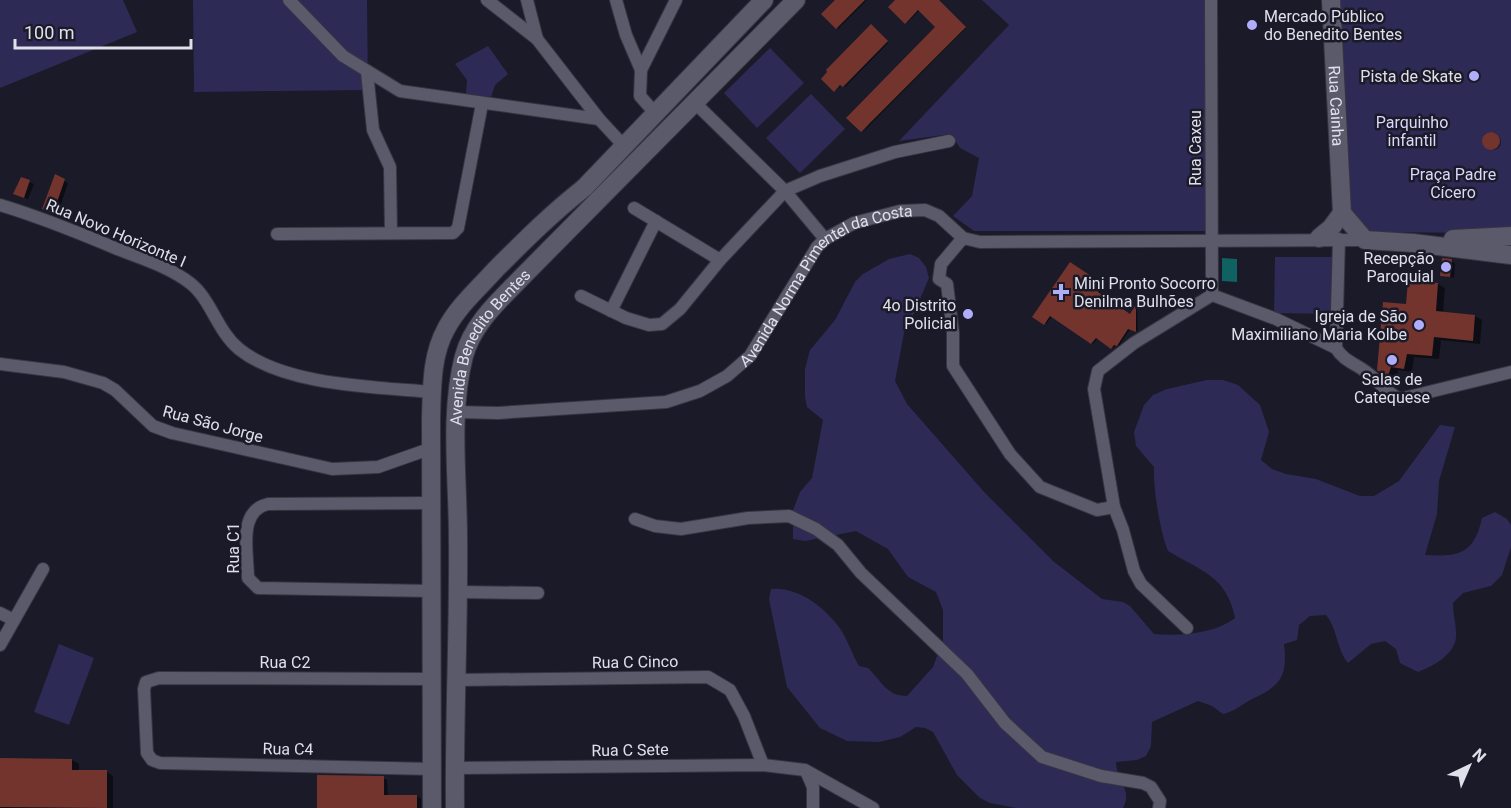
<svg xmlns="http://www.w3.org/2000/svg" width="1511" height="808" font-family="Roboto,sans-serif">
  <rect width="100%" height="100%" fill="#1a1a28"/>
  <!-- green -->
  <g fill="#2e2a56" fill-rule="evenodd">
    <polygon points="0,0 123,0 137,32 0,88"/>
    <polygon points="193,0 367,0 368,90 194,92"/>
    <polygon points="982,0 1205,0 1207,231 974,231 953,216 972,196 979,158 960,148 951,134 899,141 1009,25"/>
    <path d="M1334,0H1511V230L1505,233L1353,232ZM1490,132L1496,133L1500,140L1496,148L1491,149L1482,142L1485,134Z"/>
    <polygon points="488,46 508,74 495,85 491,97 466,94 467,80 455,64"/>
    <polygon points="770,48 804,83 757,128 724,93"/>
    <polygon points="811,94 845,129 800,173 766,138"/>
    <path d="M910,254L919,258L926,267L929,278L912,318L905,328L895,381L907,404L985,493L1053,561L1102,599L1123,602L1130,606L1154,634C1181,636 1214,634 1235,618C1227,576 1201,571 1168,551C1160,532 1153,488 1154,467L1136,446L1134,432L1144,405L1153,395L1167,389L1207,380H1223L1238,385L1260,405L1269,432L1261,460L1272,469L1286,474L1316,479L1360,496H1374L1399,481L1440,425L1455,427L1439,481L1437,514L1425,555C1459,557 1474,554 1482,518L1495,512L1507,519L1511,525V547L1502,575L1491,586L1463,593L1453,603C1453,614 1456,623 1456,633C1458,653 1434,666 1418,672L1400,663L1396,649L1385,641L1371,644L1348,663C1336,648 1338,630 1326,615L1310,616L1299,625L1297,640L1284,644C1288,677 1280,686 1252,699C1242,704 1234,712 1223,714L1212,706L1198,701L1152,722L1151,746L1146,756L1137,760L1116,762C1116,780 1133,790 1123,808H1016L990,803L980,798L957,775L933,732L925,728L916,727L900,737L879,742L847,741L820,728L787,687L769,599L771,589C798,587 823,606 839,627C847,638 852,654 859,666L868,668C882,681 886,696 907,696L933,667L943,640V610L936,592L908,577L888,549L856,531L805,541L793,539V510L800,492L812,478L823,420L807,407L805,397V369L810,350L835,320L855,282L863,274L889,259Z"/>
    <polygon points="1275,257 1332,257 1332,314 1274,313"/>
    <polygon points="59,644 94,658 69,725 34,712"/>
  </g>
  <!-- water -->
  <polygon fill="#106162" points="1222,258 1237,259 1237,282 1222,281"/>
  <!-- shadow -->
  <g fill="#0007">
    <polygon points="837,0 867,0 838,29 823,14"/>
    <polygon points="897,0 936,0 966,28 863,132 937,27 920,10 906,23"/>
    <polygon points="873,27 888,43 845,87 842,85 835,90"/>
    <circle cx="1493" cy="142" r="8"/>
    <polygon points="56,177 68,183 60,207 69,211 65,218 48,211"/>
    <polygon points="21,179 34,184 28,199 19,196"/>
    <polygon points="1451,261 1455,263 1454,278 1442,275"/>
    <polygon points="1070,264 1104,286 1099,294 1130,316 1137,307 1138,331 1130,329 1119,346 1116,345 1113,348 1098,338 1093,344 1052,316 1046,324 1034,317"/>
    <polygon points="1438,284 1445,288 1443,313 1475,316 1482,320 1480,344 1441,340 1439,359 1414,357 1412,372 1398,370 1396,382 1379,370 1408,306"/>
    <polygon points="0,759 72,760 79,764 79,772 107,772 113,776 113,808 0,808"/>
    <polygon points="383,778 387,780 388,796 417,796 421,799 421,808 319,808"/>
  </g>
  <!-- building -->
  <g fill="#73342e">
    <polygon points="835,0 865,0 836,29 821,14"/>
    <polygon points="895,0 939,0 966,27 861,132 846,118 935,27 918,10 905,24 888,7"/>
    <polygon points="871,24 888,41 843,87 840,85 834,92 821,79 827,72 826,70"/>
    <circle cx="1491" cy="141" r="9"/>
    <polygon points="55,174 65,179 56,205 65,207 61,217 42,209"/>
    <polygon points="21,177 30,180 24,198 13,194"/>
    <polygon points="1442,258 1452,259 1450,277 1440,276"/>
    <polygon points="1070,262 1103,284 1098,292 1130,314 1136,304 1136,332 1128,329 1117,346 1114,345 1111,349 1096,338 1091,344 1050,316 1044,325 1032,317"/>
    <polygon points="1408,280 1438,283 1436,311 1475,315 1473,341 1434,337 1432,356 1407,354 1404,369 1391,367 1387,379 1377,370 1383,302 1406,304"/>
    <polygon points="0,758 72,759 72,770 107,770 107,808 0,807"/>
    <polygon points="317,775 384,776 384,795 417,795 417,808 317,808"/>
  </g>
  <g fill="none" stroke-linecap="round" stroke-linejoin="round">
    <defs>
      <g id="street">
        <polyline points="289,0 343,56 400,91 599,119"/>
        <polyline points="487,0 537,39 599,119 624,146"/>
        <polyline points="527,0 537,39"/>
        <polyline points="616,0 626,35 641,70"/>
        <polyline points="1211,0 1212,295"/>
        <polyline points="367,72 373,130 390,167 391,233"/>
        <polyline points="694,102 785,191 825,239"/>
        <polyline points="655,113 640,96 641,70 676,0"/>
        <path d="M0,205C40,217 77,232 115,248C140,258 168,266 190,283C211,299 217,331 239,349C285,386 375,387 432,392"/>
        <polyline points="634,208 720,260"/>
        <polyline points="277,234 453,233 458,228 482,104"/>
        <polyline points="963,238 941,264 939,279 947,284 953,333 953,366 1010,454 1040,487 1097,510 1114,507"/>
        <path d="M1339,239L1336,348C1344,362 1358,364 1370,375C1381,384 1387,393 1400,399L1511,372"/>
        <polyline points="1212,295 1276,319 1336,348"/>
        <polyline points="581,296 626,318 649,325 662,324 680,309 720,260 785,191 820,176 895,152 949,141"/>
        <polyline points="611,311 656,221"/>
        <polyline points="0,364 64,372 103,383 115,390 153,426 172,433 332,469 378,467 432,448"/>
        <path id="s1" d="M457,412L498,413L666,402L700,391L727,376L750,356L817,247L825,239L854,223L900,211L925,210L939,216L963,238L980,242L1365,240"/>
        <path d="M431,503L268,504C237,511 248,554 248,578L258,588L432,591"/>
        <polyline points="635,519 655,526 681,529 748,518 789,516 816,529 838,545 861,573 967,674 1005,723 1042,757 1101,776 1143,783 1151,787 1160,801 1159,808"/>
        <polyline points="458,592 538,593"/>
        <polyline points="0,613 14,620"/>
        <polyline points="1187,628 1141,584 1134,571 1123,530 1114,507 1094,389 1098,371 1134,343 1212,295"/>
        <polyline points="0,645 43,569"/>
        <polyline points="456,680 708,677 730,690 744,716 763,765"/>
        <polyline points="455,768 763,765 805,770 873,808"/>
        <polyline points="432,769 160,763 152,760 147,753 144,689 146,682 159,678 433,679"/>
        <polyline points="806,771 813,787 813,808"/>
      </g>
      <g id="secondary">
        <path id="s2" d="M1331,0L1342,213L1365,240L1413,243L1511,255"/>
        <polyline points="1319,238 1331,228 1342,213"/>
        <polyline points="1453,239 1511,236"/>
        <path d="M432,808L431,419C432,389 431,356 446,329C458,306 479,288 496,269C525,240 552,213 584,188L764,0"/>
        <path id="s3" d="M455,808C454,718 459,628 458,538C458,479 449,414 464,356C473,323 500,300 523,276L796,0"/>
      </g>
    </defs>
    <!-- street casing -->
    <use href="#street" stroke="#363541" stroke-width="14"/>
    <!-- secondary casing -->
    <use href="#secondary" stroke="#363541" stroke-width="20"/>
    <!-- street -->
    <use href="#street" stroke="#5a5a6b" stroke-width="12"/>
    <!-- secondary -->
    <use href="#secondary" stroke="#5a5a6b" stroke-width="18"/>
  </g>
  <!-- markers -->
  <g fill="#b0aefa" stroke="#1a1a28" stroke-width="2">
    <circle cx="1252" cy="25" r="6"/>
    <circle cx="1474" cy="76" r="6"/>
    <circle cx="1446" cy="267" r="6"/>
    <path d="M1058 283h6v6h6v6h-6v6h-6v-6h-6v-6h6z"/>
    <circle cx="968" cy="314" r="6"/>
    <circle cx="1419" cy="325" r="6"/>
    <circle cx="1392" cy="360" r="6"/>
  </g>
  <g text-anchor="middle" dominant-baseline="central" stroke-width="5" stroke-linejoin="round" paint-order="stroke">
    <!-- poi labels -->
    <g font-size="16" fill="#dfe0ea" stroke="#1a1a28" text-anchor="end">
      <text x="1264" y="16" text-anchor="start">Mercado Público<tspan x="1264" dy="18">do Benedito Bentes</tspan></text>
      <text x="1462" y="76">Pista de Skate</text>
      <text x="1434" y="258">Recepção<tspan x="1434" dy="18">Paroquial</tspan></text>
      <text x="1074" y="283" text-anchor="start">Mini Pronto Socorro<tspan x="1074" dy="18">Denilma Bulhões</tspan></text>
      <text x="956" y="305">4o Distrito<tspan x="956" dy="18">Policial</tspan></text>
      <text x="1407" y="316">Igreja de São<tspan x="1407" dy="18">Maximiliano Maria Kolbe</tspan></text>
      <text x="1392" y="379" text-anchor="middle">Salas de<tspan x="1392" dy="18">Catequese</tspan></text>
    </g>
    <!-- street labels -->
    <g font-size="16" fill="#dfe0ea" stroke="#1a1a28">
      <text stroke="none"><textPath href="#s2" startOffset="106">Rua Cainha</textPath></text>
      <text transform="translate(1195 148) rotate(-90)">Rua Caxeu</text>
      <text transform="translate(116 233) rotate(23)">Rua Novo Horizonte I</text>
      <text stroke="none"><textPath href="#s1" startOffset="417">Avenida Norma Pimentel da Costa</textPath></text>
      <text stroke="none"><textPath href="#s3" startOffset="471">Avenida Benedito Bentes</textPath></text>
      <text transform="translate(213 424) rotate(15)">Rua São Jorge</text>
      <text transform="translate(233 548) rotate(-90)">Rua C1</text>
      <text x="285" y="662">Rua C2</text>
      <text transform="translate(635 662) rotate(-1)">Rua C Cinco</text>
      <text transform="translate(288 749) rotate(1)">Rua C4</text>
      <text transform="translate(630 750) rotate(-1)">Rua C Sete</text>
    </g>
    <!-- park labels -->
    <g font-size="16" fill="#d8d8fb" stroke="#1a1a28">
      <text x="1412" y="122">Parquinho<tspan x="1412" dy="18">infantil</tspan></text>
      <text x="1453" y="174">Praça Padre<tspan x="1453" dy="18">Cícero</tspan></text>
    </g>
  </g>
  <!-- north arrow -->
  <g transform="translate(1469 766) rotate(44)" stroke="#1a1a28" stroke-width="4.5" paint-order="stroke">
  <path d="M0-4.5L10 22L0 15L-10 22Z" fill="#dfe0ea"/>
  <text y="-9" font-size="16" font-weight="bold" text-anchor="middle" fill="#dfe0ea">N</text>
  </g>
  <!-- scale -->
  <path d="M15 39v9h176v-9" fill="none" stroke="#dfe0ea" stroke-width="3"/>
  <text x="24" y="39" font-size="18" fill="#dfe0ea" stroke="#1a1a28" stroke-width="4.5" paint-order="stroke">100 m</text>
</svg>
